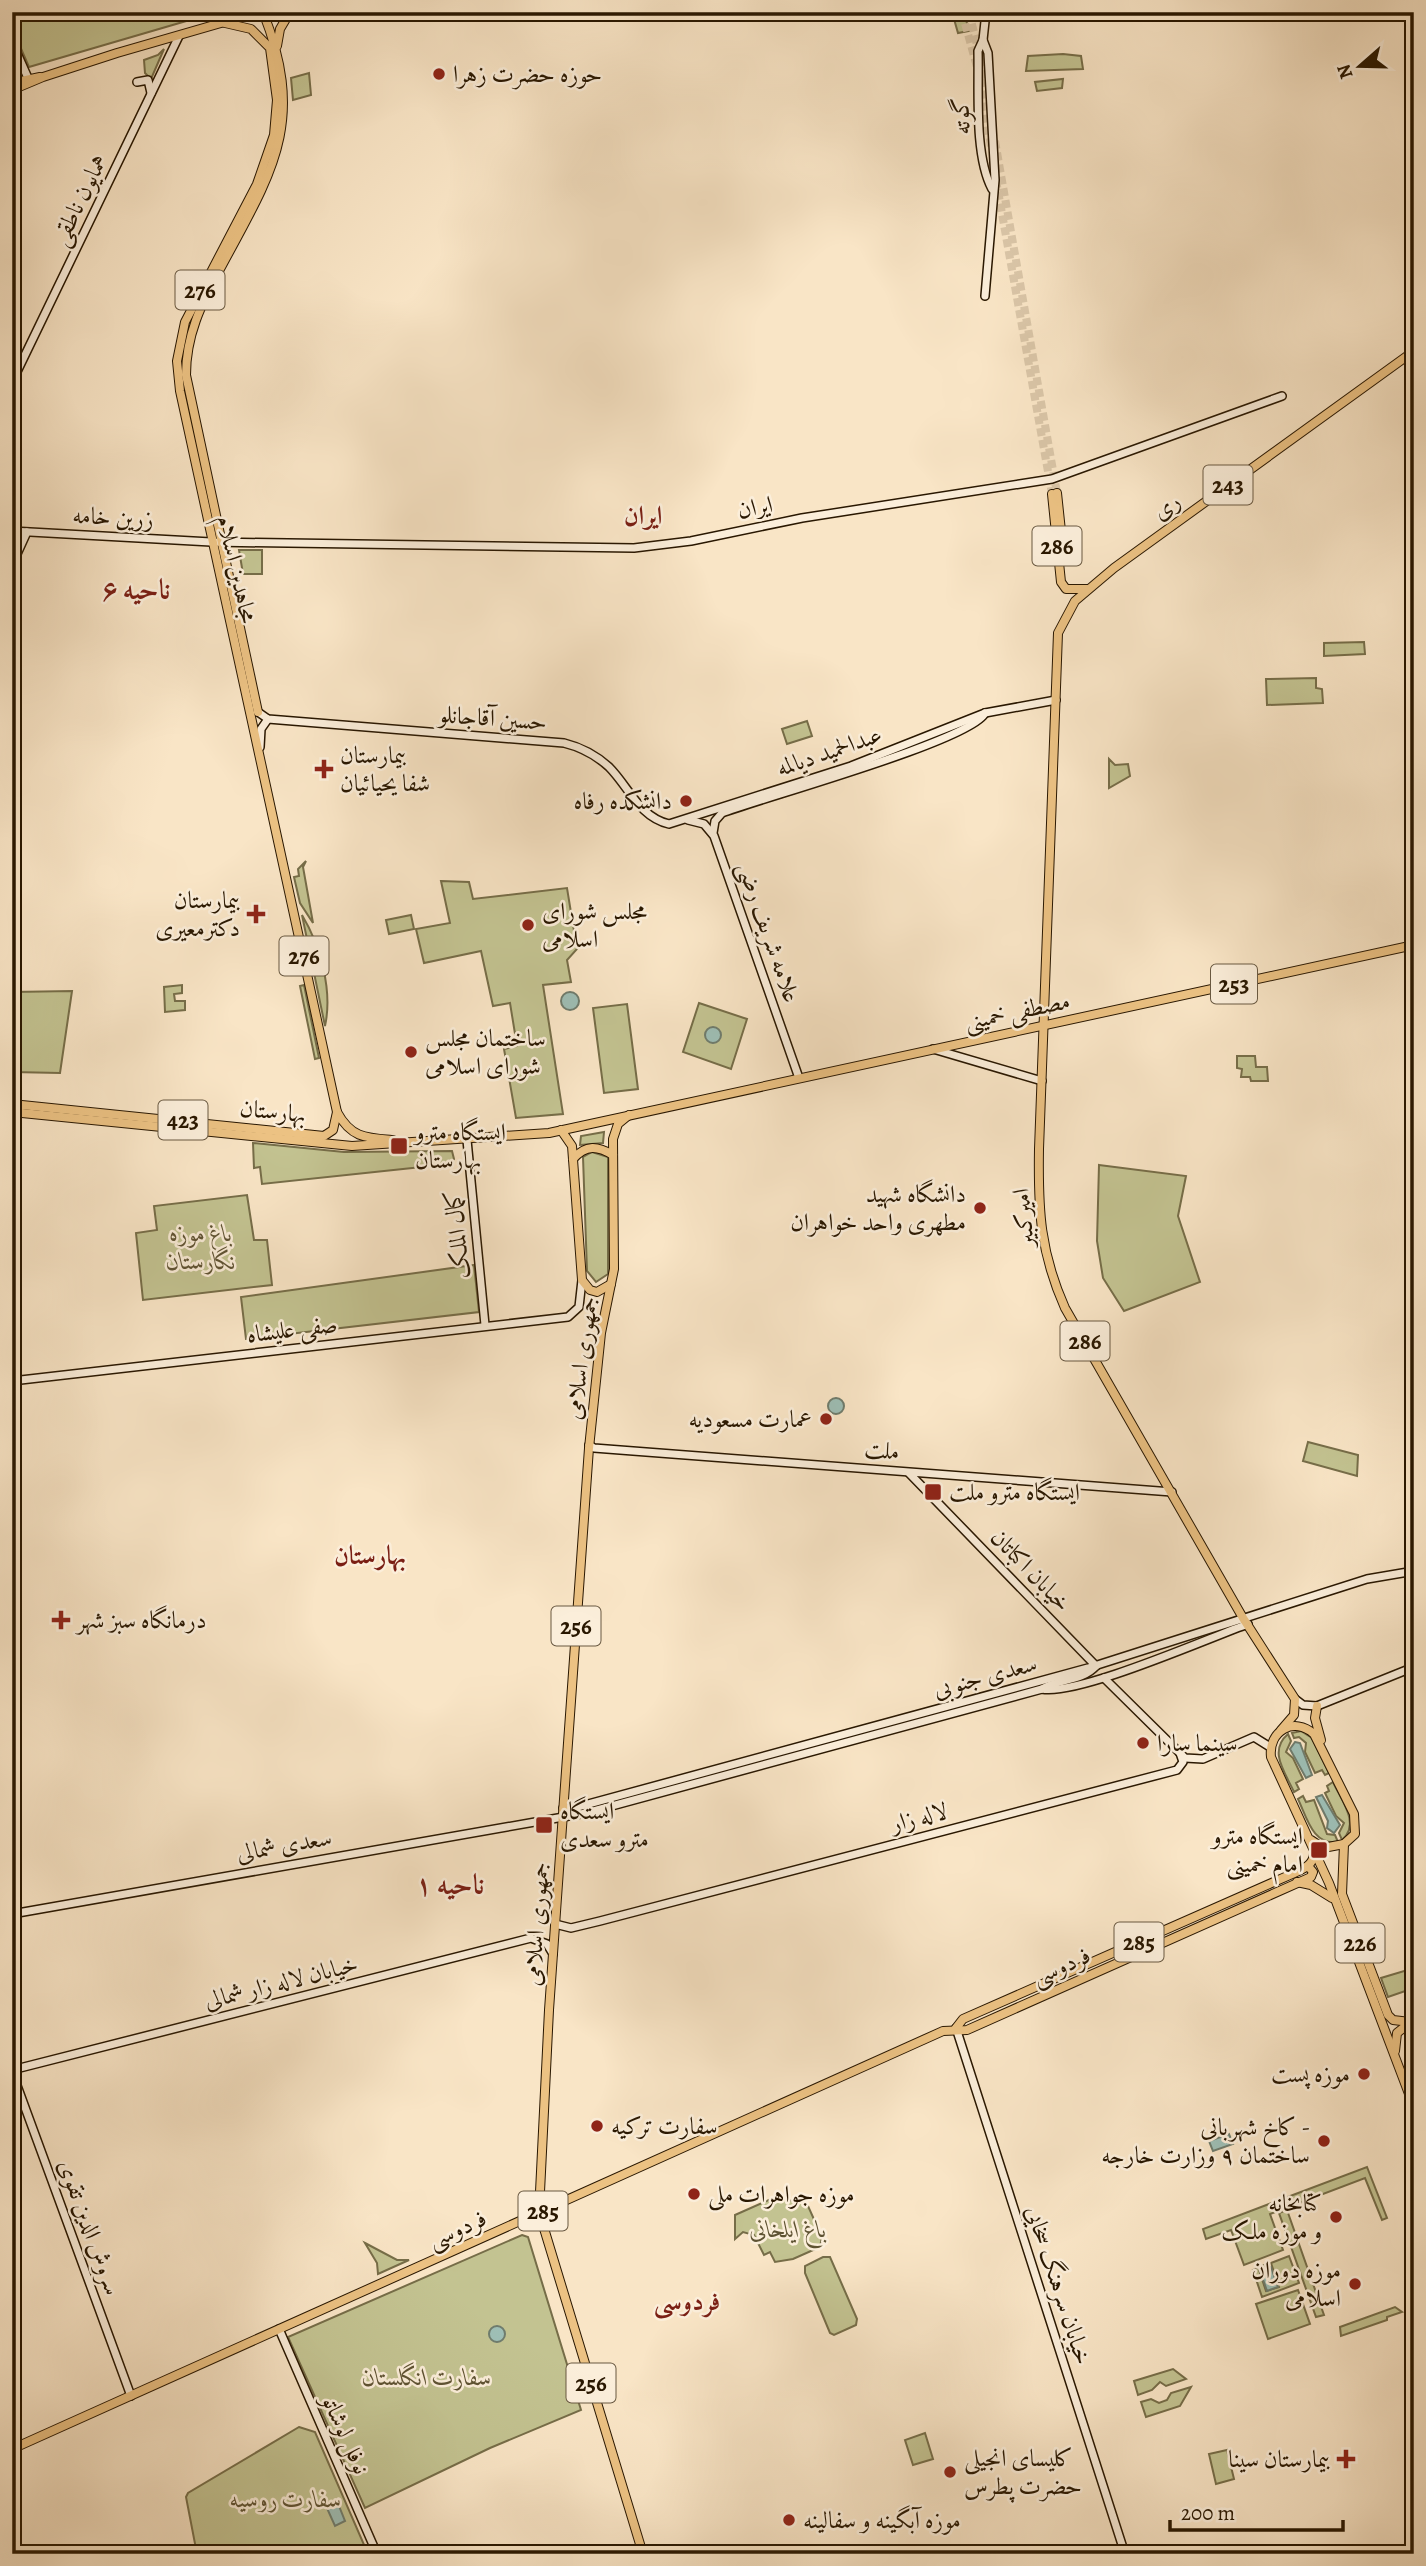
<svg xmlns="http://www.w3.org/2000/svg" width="1426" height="2566" font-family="Alegreya,Amiri,serif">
  <rect width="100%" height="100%" fill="#f9e5c6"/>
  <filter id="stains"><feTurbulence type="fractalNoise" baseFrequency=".00286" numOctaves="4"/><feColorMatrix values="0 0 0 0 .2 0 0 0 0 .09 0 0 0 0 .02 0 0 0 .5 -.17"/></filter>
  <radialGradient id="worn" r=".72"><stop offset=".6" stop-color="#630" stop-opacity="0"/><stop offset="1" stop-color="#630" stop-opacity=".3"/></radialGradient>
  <!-- green -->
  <g fill="#c3c391" stroke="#766d48" stroke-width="2">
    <polygon points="12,12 199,12 200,17 29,67 12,28"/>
    <polygon points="952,12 964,12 969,31 958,33"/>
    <polygon points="164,49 151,79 145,73 144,60 158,55"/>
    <polygon points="1063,54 1081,56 1083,69 1026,71 1028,56"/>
    <polygon points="309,73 311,95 293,100 291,78"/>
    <polygon points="1063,79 1062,88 1037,91 1035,82"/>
    <polygon points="239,550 262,550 262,574 243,574"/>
    <polygon points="1364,642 1365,654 1324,656 1324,643"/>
    <polygon points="1316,678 1316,688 1322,689 1323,703 1267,705 1266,679"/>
    <polygon points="807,721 812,736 787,744 782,729"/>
    <polygon points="1109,759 1115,765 1128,764 1130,776 1109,788"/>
    <polygon points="306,861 303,867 313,923 300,903 294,877 299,876 298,869"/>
    <polygon points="441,881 469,882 473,899 567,888 577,949 567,960 571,982 543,985 563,1114 516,1118 504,1049 517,1046 510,1003 493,1006 481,951 424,963 416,929 450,923"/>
    <path d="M302,915C320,945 333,990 325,1026Z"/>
    <polygon points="411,915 414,929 389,934 386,920"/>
    <polygon points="182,985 182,993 174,994 175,1001 185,1001 185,1010 165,1012 164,987"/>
    <polygon points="304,985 319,1058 315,1059 300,986"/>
    <polygon points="72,991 60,1073 12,1072 12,992"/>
    <polygon points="699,1003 747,1019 731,1069 683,1052"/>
    <polygon points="627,1004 638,1089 604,1093 593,1008"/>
    <polygon points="1237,1056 1255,1056 1256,1067 1267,1067 1268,1081 1251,1081 1250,1077 1241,1077 1242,1069 1237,1068"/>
    <polygon points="604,1132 603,1143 580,1145 581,1136"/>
    <polygon points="253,1143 344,1152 452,1151 454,1159 450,1164 262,1184 260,1167 254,1168"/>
    <polygon points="592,1152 608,1157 608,1274 596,1282 587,1271 583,1157"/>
    <polygon points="1099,1165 1186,1176 1178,1216 1200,1282 1124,1311 1103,1278 1097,1241"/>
    <polygon points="247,1195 254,1240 267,1240 272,1285 143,1300 136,1233 157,1230 154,1206"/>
    <polygon points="474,1265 479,1312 246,1339 241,1297"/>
    <polygon points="1308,1442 1358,1455 1357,1476 1303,1461"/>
    <polygon points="1301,1731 1312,1738 1329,1773 1325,1775 1322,1770 1315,1773 1305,1752 1306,1743 1299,1737 1294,1738 1292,1733"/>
    <path d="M1288,1734L1291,1741L1286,1752L1293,1758L1303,1779L1296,1783L1299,1789L1294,1792C1285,1772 1268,1751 1288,1734Z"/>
    <path d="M1333,1782C1341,1800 1361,1824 1342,1840L1339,1833L1344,1823L1336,1816L1325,1793L1329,1791L1327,1786Z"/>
    <path d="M1303,1796L1306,1802L1314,1800L1327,1834L1335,1835L1338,1842C1313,1846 1307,1818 1298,1799Z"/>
    <polygon points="1414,1898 1414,1945 1407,1926 1408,1900"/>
    <polygon points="1414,1968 1414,1988 1388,1997 1381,1978"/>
    <polygon points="1367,2167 1387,2218 1382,2220 1365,2178 1270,2214 1283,2250 1244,2265 1231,2230 1206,2239 1203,2229"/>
    <polygon points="771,2199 798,2201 808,2206 822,2237 820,2247 793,2259 775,2262 770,2252 764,2255 754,2235 743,2232 735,2239 735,2215"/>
    <polygon points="1287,2210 1324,2315 1316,2317 1279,2213"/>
    <polygon points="522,2235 528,2237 581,2410 490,2448 365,2508 288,2337"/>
    <polygon points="365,2243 397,2260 409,2260 378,2274 377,2263"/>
    <polygon points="1289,2256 1299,2283 1262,2297 1253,2270 1269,2263 1259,2270 1266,2291 1279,2287 1271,2263"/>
    <polygon points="823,2257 830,2257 857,2319 856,2325 834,2335 830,2333 805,2273 805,2266"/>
    <polygon points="1298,2290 1310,2324 1268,2339 1256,2304"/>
    <polygon points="1395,2307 1402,2312 1387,2317 1387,2320 1341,2336 1340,2327"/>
    <polygon points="1173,2369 1186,2379 1166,2386 1160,2382 1152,2390 1138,2395 1134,2381"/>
    <polygon points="1191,2387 1180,2406 1146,2417 1141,2402 1151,2399 1159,2403 1167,2400 1171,2393"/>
    <polygon points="299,2427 315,2432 368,2554 197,2554 186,2497 188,2493"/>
    <polygon points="925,2433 933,2459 913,2465 905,2440"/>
    <polygon points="1227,2450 1234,2479 1216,2484 1209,2454"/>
  </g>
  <!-- water -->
  <g fill="#9ebfb6" stroke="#6f7c6d" stroke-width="2">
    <circle cx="570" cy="1001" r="9"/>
    <circle cx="713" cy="1035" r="8"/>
    <circle cx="836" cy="1406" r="8"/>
    <polygon points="1295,1742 1300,1743 1312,1775 1306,1778 1290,1749"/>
    <polygon points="1322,1795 1340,1825 1334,1833 1327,1828 1328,1821 1316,1797"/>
    <polygon points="1229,2134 1233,2144 1213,2151 1209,2141"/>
    <polygon points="1271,2267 1278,2287 1267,2291 1260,2271"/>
    <circle cx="497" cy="2334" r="8"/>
    <polygon points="337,2501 345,2521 335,2526 326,2506"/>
  </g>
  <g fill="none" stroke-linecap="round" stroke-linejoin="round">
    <!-- primary-tunnel -->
    <g stroke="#dac6a8" stroke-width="8" stroke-dasharray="8 4" stroke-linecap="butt">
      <polyline points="962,12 977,67"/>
      <polyline points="969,12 987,86"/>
      <polyline points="980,79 991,146"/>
      <polyline points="995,141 1057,493"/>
      <polyline points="996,180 1052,494"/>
    </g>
    <defs>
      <g id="secondary">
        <path d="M986,12L983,40L978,51C979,91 974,155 992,189"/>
        <polyline points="983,40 988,53 995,180 985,296"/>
        <polyline points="12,42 28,78"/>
        <polyline points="137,82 148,80 151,93"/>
        <polyline points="12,382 179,36"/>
        <polyline points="12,531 211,542 634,548 691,541 802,518 1052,479 1282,396"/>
        <polyline points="12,565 27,532"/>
        <path d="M258,712L268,719L564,743C580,747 597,756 609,767C629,787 639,817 669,824L851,766L985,713L1056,700"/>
        <polyline points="260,747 261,729 268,719"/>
        <polyline points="688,820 704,824 714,836 799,1078"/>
        <path d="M713,833L715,821L722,813C761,798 973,740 985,713"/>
        <polyline points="933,1049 1042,1081"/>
        <polyline points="467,1140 485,1325"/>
        <polyline points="12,1381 568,1317 579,1307 582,1280"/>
        <polyline points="589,1445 594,1448 633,1451 1172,1492"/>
        <polyline points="909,1473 1096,1666"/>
        <polyline points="1104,1678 1185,1758 1203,1759 1254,1737 1270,1747"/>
        <path d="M1042,1689C1058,1679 1083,1681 1096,1666"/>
        <polyline points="1295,1699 1303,1705 1317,1706 1414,1667"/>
        <polyline points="563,1808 570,1809 1088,1668 1367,1579 1414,1571"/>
        <path d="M12,1914L586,1813L1042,1689C1077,1696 1206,1639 1248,1624"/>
        <polyline points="555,1924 571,1928 600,1921 1177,1770 1183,1762 1180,1753"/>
        <polyline points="956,2028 1125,2554"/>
        <polyline points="12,2070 531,1938 547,1944 553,1954"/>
        <polyline points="12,2072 131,2396"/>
        <polyline points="279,2329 377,2554"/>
      </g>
      <g id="primary">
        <path d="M225,23L251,29L270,48L277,100L274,135L257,184L185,322L177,361L180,391L337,1112C351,1138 366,1138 393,1140"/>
        <polyline points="277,46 280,29 290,12"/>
        <polyline points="12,83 40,77"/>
        <polyline points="12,90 43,77 117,53 259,12"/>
        <polyline points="1057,493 1061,531"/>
        <polyline points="1052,494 1061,582 1066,589 1087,589"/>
        <path d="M258,712L186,375C186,335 201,305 220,269C272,172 307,123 263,12"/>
        <polyline points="12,1104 324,1136 333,1130 337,1112"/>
        <polyline points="12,1112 352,1146 549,1133 1414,945"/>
        <polyline points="629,1115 618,1124 613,1139 614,1269 601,1333 589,1448 549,2010 539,2212 643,2554"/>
        <polyline points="561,1130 572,1146 582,1280 590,1290 597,1292 611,1284"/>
        <path d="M573,1159C586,1144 598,1146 613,1155"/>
        <polyline points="1317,1706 1315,1718 1321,1740"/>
        <path d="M1281,1730L1294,1715L1295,1699L1243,1618L1065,1308C1040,1252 1038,1210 1039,1149L1058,633L1075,601L1114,568L1414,351"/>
        <path d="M1311,1840L1323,1848L1344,1844L1355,1834L1354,1814L1314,1734C1294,1716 1268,1731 1271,1757L1329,1883L1414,2107"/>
        <polyline points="1344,1844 1342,1894 1388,2015 1393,2020 1410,2022"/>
        <polyline points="1297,1882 1311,1885 1332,1898"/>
        <path d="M956,2028L963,2019L1292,1874C1303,1869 1315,1865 1314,1851"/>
        <polyline points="1395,2051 1397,2033 1411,2022"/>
        <polyline points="12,2449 943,2031 967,2030 1311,1877 1313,1872 1308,1866"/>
      </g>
    </defs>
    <!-- secondary casing -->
    <use href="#secondary" stroke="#291700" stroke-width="10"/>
    <!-- primary casing -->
    <use href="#primary" stroke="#291700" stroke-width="10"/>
    <!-- secondary -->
    <use href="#secondary" stroke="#fbeeda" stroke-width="7"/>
    <!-- primary -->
    <use href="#primary" stroke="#ecc283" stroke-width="8"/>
  </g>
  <!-- markers -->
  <g fill="#8f2418" stroke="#fbeeda" stroke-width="2.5">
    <circle cx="439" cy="74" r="7"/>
    <path d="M320.5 758.5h7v7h7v7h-7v7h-7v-7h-7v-7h7z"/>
    <circle cx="686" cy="801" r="7"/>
    <path d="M252.5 903.5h7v7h7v7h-7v7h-7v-7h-7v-7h7z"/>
    <circle cx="528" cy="925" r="7"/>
    <circle cx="411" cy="1052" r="7"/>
    <rect x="390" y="1137" width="18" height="18" rx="3.5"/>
    <circle cx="980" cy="1208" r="7"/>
    <circle cx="826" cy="1419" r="7"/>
    <rect x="924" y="1483" width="18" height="18" rx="3.5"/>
    <path d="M57.5 1609.5h7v7h7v7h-7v7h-7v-7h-7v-7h7z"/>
    <circle cx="1143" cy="1743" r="7"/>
    <rect x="535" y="1816" width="18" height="18" rx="3.5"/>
    <rect x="1310" y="1841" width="18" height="18" rx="3.5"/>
    <circle cx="1364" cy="2074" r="7"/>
    <circle cx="597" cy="2126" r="7"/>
    <circle cx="1324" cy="2141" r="7"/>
    <circle cx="694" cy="2194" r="7"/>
    <circle cx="1336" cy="2217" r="7"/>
    <circle cx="1355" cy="2284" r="7"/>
    <path d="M1342.5 2448.5h7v7h7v7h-7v7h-7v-7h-7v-7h7z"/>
    <circle cx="950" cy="2472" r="7"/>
    <circle cx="789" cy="2520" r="7"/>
  </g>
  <g text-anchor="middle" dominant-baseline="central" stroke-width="5" stroke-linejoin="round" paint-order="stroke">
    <!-- shield labels -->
    <g fill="#fbeeda" stroke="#685841" stroke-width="2">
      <rect x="175.5" y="270.5" width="49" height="39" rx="5"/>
      <rect x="1203.5" y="465.5" width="49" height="39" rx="5"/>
      <rect x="1032.5" y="526.5" width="49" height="39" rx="5"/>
      <rect x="279.5" y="936.5" width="49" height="39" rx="5"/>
      <rect x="1211" y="964.5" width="46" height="39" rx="5"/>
      <rect x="158.5" y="1100.5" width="49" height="39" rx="5"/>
      <rect x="1060.5" y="1321.5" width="49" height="39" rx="5"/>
      <rect x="551.5" y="1606.5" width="49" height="39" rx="5"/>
      <rect x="1114.5" y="1922.5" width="49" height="39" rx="5"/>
      <rect x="1335.5" y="1923.5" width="49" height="39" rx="5"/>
      <rect x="518.5" y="2191.5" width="49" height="39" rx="5"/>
      <rect x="566.5" y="2363.5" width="49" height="39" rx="5"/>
    </g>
    <g font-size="23" font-weight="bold" fill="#291700">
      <text x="200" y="290">276</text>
      <text x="1228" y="485">243</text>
      <text x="1057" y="546">286</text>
      <text x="304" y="956">276</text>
      <text x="1234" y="984">253</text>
      <text x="183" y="1120">423</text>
      <text x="1085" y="1341">286</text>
      <text x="576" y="1626">256</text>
      <text x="1139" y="1942">285</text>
      <text x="1360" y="1943">226</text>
      <text x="543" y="2211">285</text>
      <text x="591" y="2383">256</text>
    </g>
    <!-- poi labels -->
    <g font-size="24" fill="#291700" stroke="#fbeeda" text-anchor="start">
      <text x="453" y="74">حوزه حضرت زهرا</text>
      <text x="340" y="755">بیمارستان<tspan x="340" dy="28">شفا یحیائیان</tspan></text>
      <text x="672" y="801" text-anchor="end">دانشکده رفاه</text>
      <text x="240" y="900" text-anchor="end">بیمارستان<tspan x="240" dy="28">دکترمعیری</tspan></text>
      <text x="542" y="911">مجلس شورای<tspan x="542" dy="28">اسلامی</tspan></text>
      <text x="425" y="1038">ساختمان مجلس<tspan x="425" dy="28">شورای اسلامی</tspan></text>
      <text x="415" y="1132">ایستگاه مترو<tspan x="415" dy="28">بهارستان</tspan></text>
      <text x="966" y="1194" text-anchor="end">دانشگاه شهید<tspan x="966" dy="28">مطهری واحد خواهران</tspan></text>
      <text x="812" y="1419" text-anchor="end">عمارت مسعودیه</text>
      <text x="949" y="1492">ایستگاه مترو ملت</text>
      <text x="77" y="1620">درمانگاه سبز شهر</text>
      <text x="1157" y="1743">سینما سارا</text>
      <text x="560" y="1811">ایستگاه<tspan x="560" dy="28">مترو سعدی</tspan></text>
      <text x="1303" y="1836" text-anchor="end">ایستگاه مترو<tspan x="1303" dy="28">امام خمینی</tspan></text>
      <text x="1350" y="2074" text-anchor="end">موزه پست</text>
      <text x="611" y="2126">سفارت ترکیه</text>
      <text x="1310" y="2127" text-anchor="end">کاخ شهربانی -<tspan x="1310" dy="28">ساختمان ۹ وزارت خارجه</tspan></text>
      <text x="708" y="2194">موزه جواهرات ملی</text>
      <text x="1322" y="2203" text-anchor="end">کتابخانه<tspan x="1322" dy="28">و موزه ملک</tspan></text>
      <text x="1341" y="2270" text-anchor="end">موزه دوران<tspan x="1341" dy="28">اسلامی</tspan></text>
      <text x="964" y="2458">کلیسای انجیلی<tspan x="964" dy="28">حضرت پطرس</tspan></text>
      <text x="1330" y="2459" text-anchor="end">بیمارستان سینا</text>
      <text x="803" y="2520">موزه آبگینه و سفالینه</text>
    </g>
    <!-- street labels -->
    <g font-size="24" fill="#291700" stroke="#fbeeda">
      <text transform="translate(961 116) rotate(-93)">گوته</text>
      <text transform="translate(79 200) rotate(-64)">همایون ناطقی</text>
      <text transform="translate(1166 506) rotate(-36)">ری</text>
      <text transform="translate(755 507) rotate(-11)">ایران</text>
      <text transform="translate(113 517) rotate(3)">زرین خامه</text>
      <text transform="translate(237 569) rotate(77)">مجاهدین اسلام</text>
      <text transform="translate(493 718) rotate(4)">حسین آقاجانلو</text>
      <text transform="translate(829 751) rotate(-19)">عبدالحمید دیالمه</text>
      <text transform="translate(769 932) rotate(71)">علامه شریف رضی</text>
      <text transform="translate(1017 1011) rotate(-12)">مصطفی خمینی</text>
      <text transform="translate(273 1111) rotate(6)">بهارستان</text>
      <text transform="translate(1023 1218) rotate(-95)">امیرکبیر</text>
      <text transform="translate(457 1235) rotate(-96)">کمال الملک</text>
      <text transform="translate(292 1329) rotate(-7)">صفی علیشاه</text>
      <text transform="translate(581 1358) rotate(-82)">جمهوری اسلامی</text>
      <text transform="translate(882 1450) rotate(5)">ملت</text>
      <text transform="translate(1031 1570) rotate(46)">خیابان اکباتان</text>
      <text transform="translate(985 1676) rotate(-15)">سعدی جنوبی</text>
      <text transform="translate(919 1817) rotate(-14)">لاله زار</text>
      <text transform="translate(284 1845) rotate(-10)">سعدی شمالی</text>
      <text transform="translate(536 1924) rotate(-86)">جمهوری اسلامی</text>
      <text transform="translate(1061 1966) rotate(-24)">فردوسی</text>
      <text transform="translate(281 1982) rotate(-14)">خیابان لاله زار شمالی</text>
      <text transform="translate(90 2227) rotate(70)">سروش الدین تقوی</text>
      <text transform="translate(457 2229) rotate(-24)">فردوسی</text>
      <text transform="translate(1059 2285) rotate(72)">خیابان سرهنگ سخایی</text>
      <text transform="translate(346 2434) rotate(66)">نوفل لوشاتو</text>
    </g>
    <!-- park labels -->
    <g font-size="24" font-style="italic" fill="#5f5333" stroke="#fbeeda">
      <text x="201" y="1233">باغ موزه<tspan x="201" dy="28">نگارستان</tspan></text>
      <text x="788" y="2229">باغ ایلخانی</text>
      <text x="427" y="2377">سفارت انگلستان</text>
      <text x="286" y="2499">سفارت روسیه</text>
    </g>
    <!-- neighbourhood labels -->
    <g font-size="26" font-weight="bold" fill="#7a1f14" stroke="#fbeeda">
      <text x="643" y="515">ایران</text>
      <text x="370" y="1555">بهارستان</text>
      <text x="687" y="2301">فردوسی</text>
    </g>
    <!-- quarter labels -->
    <g font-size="28" font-weight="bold" fill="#7a1f14" stroke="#fbeeda">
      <text x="136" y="590">ناحیه ۶</text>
      <text x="450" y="1885">ناحیه ۱</text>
    </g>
  </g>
  <!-- margin -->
  <rect width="1426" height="2566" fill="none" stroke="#f9e5c6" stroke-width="42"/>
  <rect x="14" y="14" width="1398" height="2538" fill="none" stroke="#291700" stroke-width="3.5"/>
  <rect x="21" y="21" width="1384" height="2524" fill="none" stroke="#291700" stroke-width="2"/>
  <!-- north arrow -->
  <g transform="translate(1360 66) rotate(250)" stroke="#fbeeda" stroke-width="5" paint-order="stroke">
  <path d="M0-5L12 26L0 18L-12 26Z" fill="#291700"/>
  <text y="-10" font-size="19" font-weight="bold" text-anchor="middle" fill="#291700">N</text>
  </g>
  <!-- scale -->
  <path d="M1170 2520v10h173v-10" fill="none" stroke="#291700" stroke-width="3.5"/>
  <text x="1181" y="2520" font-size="21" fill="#291700" stroke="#fbeeda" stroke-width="5" paint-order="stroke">200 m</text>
  <rect width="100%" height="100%" filter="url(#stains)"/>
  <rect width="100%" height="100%" fill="url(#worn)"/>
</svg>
